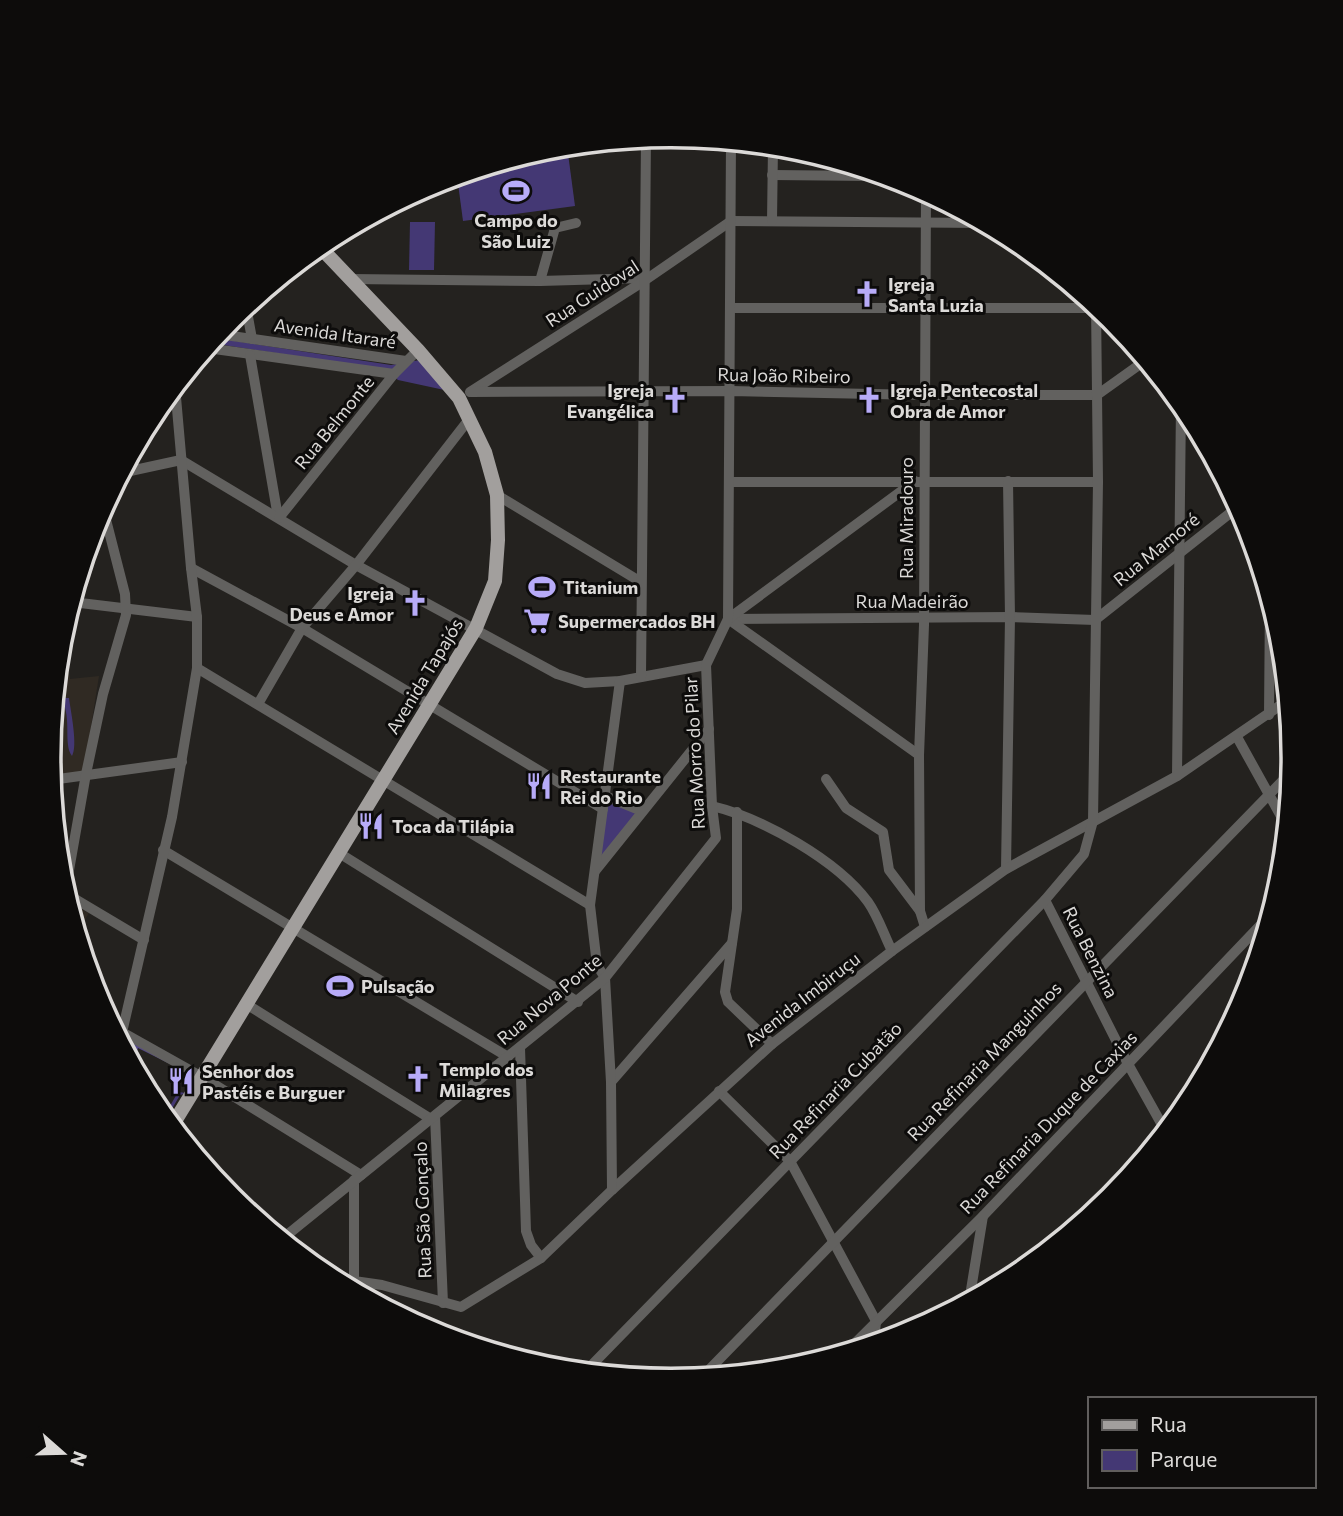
<svg xmlns="http://www.w3.org/2000/svg" width="1343" height="1516" font-family="Commissioner,sans-serif">
  <rect width="100%" height="100%" fill="#24221f"/>
  <!-- built -->
  <g fill="#302a23">
    <polygon points="70,608 64,646 70,679 99,676 84,771 51,775 49,758 61,636"/>
    <polygon points="72,904 89,913 77,932 69,907"/>
  </g>
  <!-- green -->
  <g fill="#443874">
    <polygon points="567,146 575,206 463,221 457,176 550,147"/>
    <polygon points="410,222 435,222 434,270 409,270"/>
    <polygon points="215,338 391,365 420,360 449,391 398,380 388,370 210,343"/>
    <polygon points="63,650 68,680 57,681 60,651"/>
    <path d="M64,698H69C71,713 78,746 72,756C63,744 72,719 62,700Z"/>
    <polygon points="606,798 639,811 596,868"/>
    <polygon points="178,1092 187,1093 180,1095 166,1119 154,1104 158,1099 170,1106"/>
  </g>
  <!-- forest -->
  <g fill="#55488a">
    <polygon points="53,722 61,732 59,774 51,775 49,758"/>
    <polygon points="130,1039 170,1064 138,1048 133,1065 123,1045 124,1040"/>
  </g>
  <g fill="none" stroke-linecap="round" stroke-linejoin="round">
    <!-- minor -->
    <g stroke="#62615f" stroke-width="10">
      <polyline points="772,175 871,176"/>
      <polyline points="731,221 984,223"/>
      <polyline points="772,221 773,146"/>
      <polyline points="350,279 540,281 644,278"/>
      <polyline points="540,281 555,228 576,223"/>
      <polyline points="246,306 252,339"/>
      <polyline points="732,308 1096,308"/>
      <polyline points="218,334 406,361"/>
      <polyline points="207,348 394,374"/>
      <polyline points="250,355 278,517"/>
      <polyline points="470,392 644,281 731,221"/>
      <polyline points="471,392 731,391 923,395 1097,395 1146,360"/>
      <polyline points="181,460 356,565 557,674 585,683 620,681 706,665"/>
      <polyline points="121,473 181,460"/>
      <polyline points="730,482 1098,482"/>
      <polyline points="497,495 641,582"/>
      <polyline points="279,518 394,374 418,350"/>
      <polyline points="191,568 302,628 603,809"/>
      <polyline points="72,602 197,617"/>
      <polyline points="728,619 1010,617 1095,620"/>
      <polyline points="728,619 919,755"/>
      <polyline points="728,619 915,481"/>
      <polyline points="1095,620 1239,506"/>
      <polyline points="197,668 590,905"/>
      <polyline points="641,677 646,138"/>
      <polyline points="258,704 302,628 356,565 470,418"/>
      <polyline points="1269,715 1270,597"/>
      <polyline points="1237,737 1287,827"/>
      <polyline points="1177,776 1181,403"/>
      <polyline points="826,779 846,808 883,832 889,870 920,911"/>
      <polyline points="51,780 182,762"/>
      <polyline points="605,796 642,811"/>
      <path d="M712,806C762,818 837,860 868,902C878,916 884,935 892,951"/>
      <polyline points="737,812 737,909 725,992 728,1002 772,1044"/>
      <polyline points="163,850 508,1057"/>
      <polyline points="339,853 578,1002"/>
      <polyline points="1006,869 1010,617 1008,481"/>
      <polyline points="595,871 709,729"/>
      <polyline points="65,893 86,774 103,694 126,615 125,594 103,508"/>
      <polyline points="65,893 144,940"/>
      <polyline points="1045,900 1128,1064 1166,1132"/>
      <polyline points="925,927 920,911 919,755 924,625 926,191"/>
      <polyline points="246,1004 431,1119"/>
      <polyline points="122,1032 204,1078 361,1175"/>
      <polyline points="120,1041 172,817 197,668 197,617 191,568 175,386"/>
      <polyline points="520,1048 526,1231 531,1245 541,1258"/>
      <polyline points="611,1082 732,943"/>
      <polyline points="719,1091 790,1161 876,1321"/>
      <polyline points="435,1116 443,1303"/>
      <polyline points="354,1180 354,1281 382,1285 461,1307 541,1258 612,1190 772,1044 892,951 1006,869 1177,776 1288,700"/>
      <polyline points="612,1190 611,1082 605,978 597,965 590,905 620,681"/>
      <polyline points="242,1207 287,1235"/>
      <polyline points="285,1242 287,1235 605,978 716,838 712,806 706,665 728,619 731,141"/>
      <polyline points="969,1302 983,1216"/>
      <polyline points="874,1344 876,1321"/>
      <polyline points="845,1353 983,1216 1272,913"/>
      <polyline points="585,1372 1045,900 1084,854 1093,821 1098,482 1096,305"/>
      <polyline points="701,1378 1293,770"/>
    </g>
    <!-- major -->
    <polyline stroke="#a29f9d" stroke-width="14" points="172,1126 476,628 495,581 498,540 497,495 485,452 459,398 418,350 319,246"/>
  </g>
  <!-- icons -->
  <defs>
    <symbol id="stadium-bare" viewBox="-9 -9 18 18"><path d="M0-5a6.5 5 0 1 0 0 10a6.5 5 0 1 0 0-10ZM-3.5-1.8h7v3.6h-7Z" fill="#b7abf8" stroke="#0d0c0b" stroke-width="2.5" paint-order="stroke"/></symbol>
    <symbol id="church-bare" viewBox="-9 -9 18 18"><path d="M-1.2-6h2.4v3.5h3.3v2.4h-3.3V6h-2.4V-.1h-3.3v-2.4h3.3Z" fill="#b7abf8" stroke="#0d0c0b" stroke-width="2.5" paint-order="stroke"/></symbol>
    <symbol id="supermarket-bare" viewBox="-9 -9 18 18"><path d="M-6-5.5h2.5l.6 2H6L4.5 2H-2.5L-4.4-4H-6ZM-1.5 3.2a1.3 1.3 0 1 0 .1 0ZM3 3.2a1.3 1.3 0 1 0 .1 0Z" fill="#b7abf8" stroke="#0d0c0b" stroke-width="2.5" paint-order="stroke"/></symbol>
    <symbol id="restaurant-bare" viewBox="-9 -9 18 18"><path d="M-5-6h1v4h1v-4h1v4h1v-4h1v5L-1.5 .5V6h-2V.5L-5-1ZM5-6V6H3V1.5H1.5Q1.5-4 5-6Z" fill="#b7abf8" stroke="#0d0c0b" stroke-width="2.5" paint-order="stroke"/></symbol>
  </defs>
  <g fill-rule="evenodd">
    <use href="#stadium-bare" x="497" y="172" width="38" height="38"/>
    <use href="#church-bare" x="848" y="275" width="38" height="38"/>
    <use href="#church-bare" x="656" y="381" width="38" height="38"/>
    <use href="#church-bare" x="850" y="381" width="38" height="38"/>
    <use href="#stadium-bare" x="523" y="568" width="38" height="38"/>
    <use href="#church-bare" x="396" y="584" width="38" height="38"/>
    <use href="#supermarket-bare" x="518" y="602" width="38" height="38"/>
    <use href="#restaurant-bare" x="520" y="767" width="38" height="38"/>
    <use href="#restaurant-bare" x="352" y="807" width="38" height="38"/>
    <use href="#stadium-bare" x="321" y="967" width="38" height="38"/>
    <use href="#church-bare" x="399" y="1060" width="38" height="38"/>
    <use href="#restaurant-bare" x="162" y="1062" width="38" height="38"/>
  </g>
  <g text-anchor="middle" dominant-baseline="central" stroke-width="6" stroke-linejoin="round" paint-order="stroke">
    <!-- poi labels -->
    <g font-size="18" font-weight="bold" fill="#dcdad8" stroke="#0d0c0b" text-anchor="start">
      <text x="516" y="220" text-anchor="middle">Campo do<tspan x="516" dy="21">São Luiz</tspan></text>
      <text x="888" y="284">Igreja<tspan x="888" dy="21">Santa Luzia</tspan></text>
      <text x="654" y="390" text-anchor="end">Igreja<tspan x="654" dy="21">Evangélica</tspan></text>
      <text x="890" y="390">Igreja Pentecostal<tspan x="890" dy="21">Obra de Amor</tspan></text>
      <text x="563" y="587">Titanium</text>
      <text x="394" y="593" text-anchor="end">Igreja<tspan x="394" dy="21">Deus e Amor</tspan></text>
      <text x="558" y="621">Supermercados BH</text>
      <text x="560" y="776">Restaurante<tspan x="560" dy="21">Rei do Rio</tspan></text>
      <text x="392" y="826">Toca da Tilápia</text>
      <text x="361" y="986">Pulsação</text>
      <text x="439" y="1069">Templo dos<tspan x="439" dy="21">Milagres</tspan></text>
      <text x="202" y="1071">Senhor dos<tspan x="202" dy="21">Pastéis e Burguer</tspan></text>
    </g>
    <!-- street labels -->
    <g font-size="18" fill="#dcdad8" stroke="#0d0c0b">
      <text transform="translate(592 293) rotate(-33)">Rua Guidoval</text>
      <text transform="translate(335 333) rotate(8)">Avenida Itararé</text>
      <text transform="translate(784 375) rotate(1)">Rua João Ribeiro</text>
      <text transform="translate(334 422) rotate(-51)">Rua Belmonte</text>
      <text transform="translate(906 518) rotate(-90)">Rua Miradouro</text>
      <text transform="translate(1156 549) rotate(-39)">Rua Mamoré</text>
      <text x="912" y="601">Rua Madeirão</text>
      <text transform="translate(424 676) rotate(-59)">Avenida Tapajós</text>
      <text transform="translate(694 753) rotate(-93)">Rua Morro do Pilar</text>
      <text transform="translate(1091 952) rotate(63)">Rua Benzina</text>
      <text transform="translate(549 999) rotate(-40)">Rua Nova Ponte</text>
      <text transform="translate(802 999) rotate(-38)">Avenida Imbiruçu</text>
      <text transform="translate(984 1061) rotate(-46)">Rua Refinaria Manguinhos</text>
      <text transform="translate(835 1090) rotate(-46)">Rua Refinaria Cubatão</text>
      <text transform="translate(1048 1122) rotate(-46)">Rua Refinaria Duque de Caxias</text>
      <text transform="translate(422 1210) rotate(-92)">Rua São Gonçalo</text>
    </g>
  </g>
  <!-- crop -->
  <path d="M0 0H1343V1516H0ZM61 758a610 610 0 1 1 1220 0a610 610 0 1 1-1220 0Z" fill="#0d0c0b" fill-rule="evenodd"/>
  <path fill="none" stroke="#dcdad8" stroke-width="3.5" d="M61 758a610 610 0 1 1 1220 0a610 610 0 1 1-1220 0Z"/>
  <!-- legend -->
  <rect x="1088" y="1397" width="228" height="91" fill="#0d0c0b" stroke="#605e5d" stroke-width="2"/>
  <rect x="1102" y="1420" width="35" height="10" fill="#a29f9d" stroke="#605e5d" stroke-width="2"/>
  <text x="1150" y="1432" font-size="21" fill="#dcdad8">Rua</text>
  <rect x="1102" y="1450" width="35" height="21" fill="#443874" stroke="#605e5d" stroke-width="2"/>
  <text x="1150" y="1467" font-size="21" fill="#dcdad8">Parque</text>
  <!-- north arrow -->
  <g transform="translate(63 1453) rotate(110)" stroke="#0d0c0b" stroke-width="5" paint-order="stroke">
  <path d="M0-5L12 26L0 18L-12 26Z" fill="#dcdad8"/>
  <text y="-10" font-size="19" font-weight="bold" text-anchor="middle" fill="#dcdad8">N</text>
  </g>
</svg>
